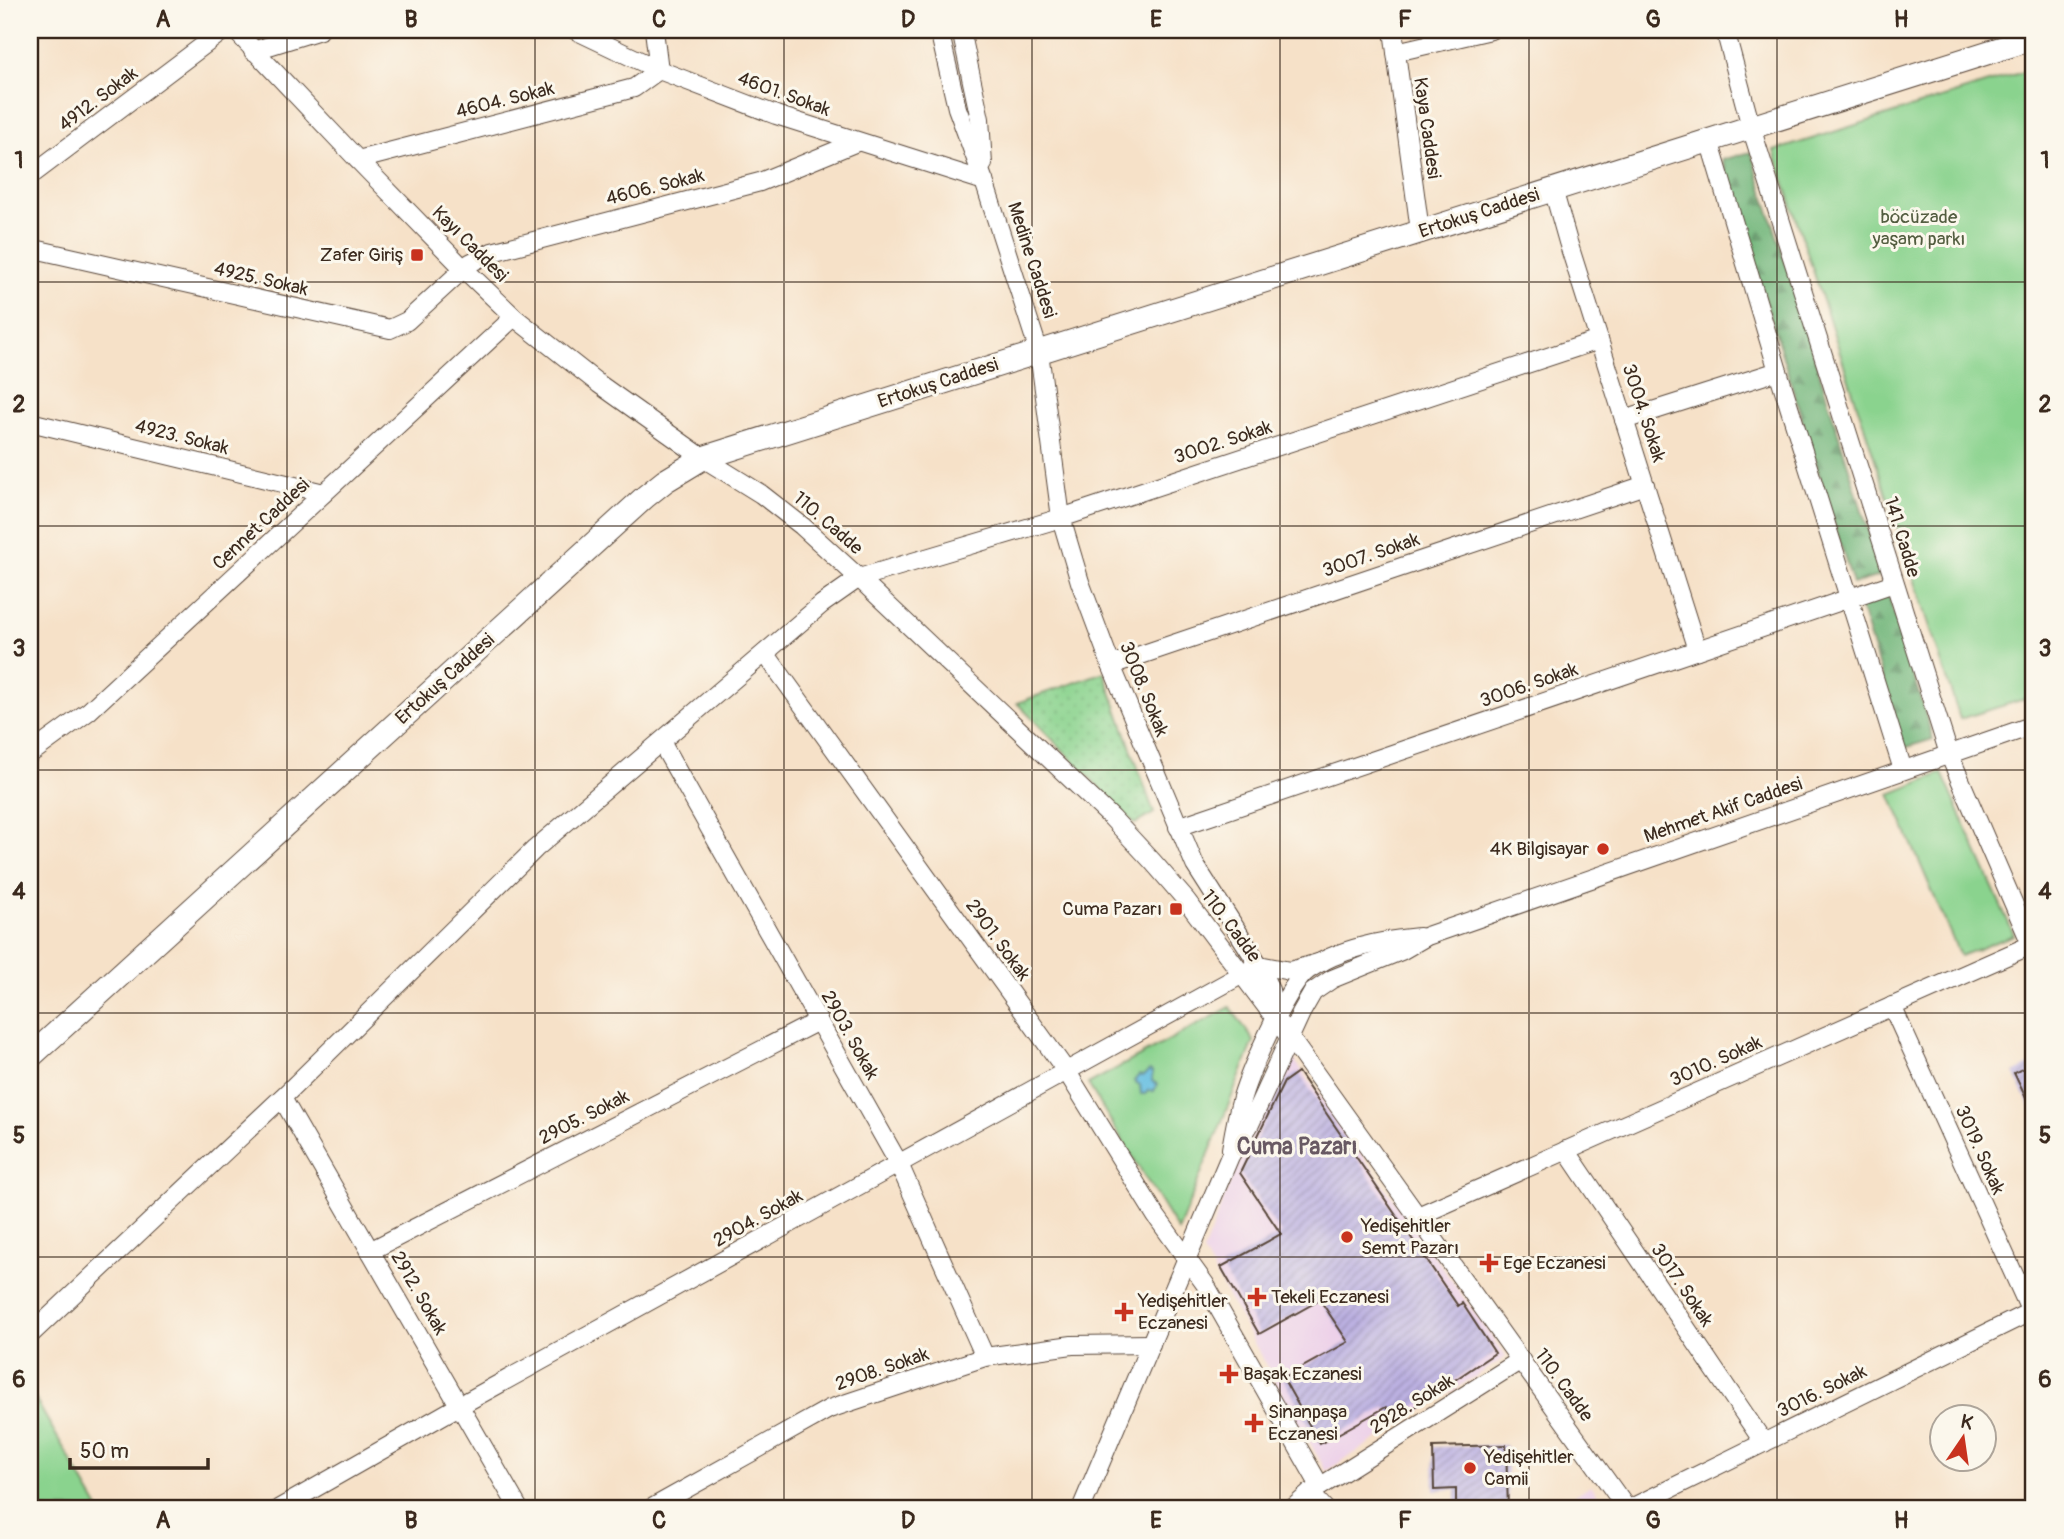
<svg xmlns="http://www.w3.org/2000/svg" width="2064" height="1539" font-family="Pangolin,sans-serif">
  <defs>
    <pattern id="grass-dots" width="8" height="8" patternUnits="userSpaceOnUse" patternTransform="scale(1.75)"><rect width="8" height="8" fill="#8ad38e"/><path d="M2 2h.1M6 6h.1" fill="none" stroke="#78b57a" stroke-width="1.8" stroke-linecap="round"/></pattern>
    <pattern id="forest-firs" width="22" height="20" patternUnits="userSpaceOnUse" patternTransform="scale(1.75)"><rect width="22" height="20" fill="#6fb579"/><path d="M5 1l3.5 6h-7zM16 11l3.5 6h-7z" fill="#5c9363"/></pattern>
    <pattern id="building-hatch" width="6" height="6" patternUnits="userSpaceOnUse" patternTransform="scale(1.75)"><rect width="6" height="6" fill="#bcb1e2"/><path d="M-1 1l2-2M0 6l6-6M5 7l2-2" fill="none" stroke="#9a90b7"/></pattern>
  </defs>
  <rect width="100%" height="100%" fill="#fbf7ec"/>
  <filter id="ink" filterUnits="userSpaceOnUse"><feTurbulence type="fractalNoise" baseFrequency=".0143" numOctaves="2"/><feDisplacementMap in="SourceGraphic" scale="14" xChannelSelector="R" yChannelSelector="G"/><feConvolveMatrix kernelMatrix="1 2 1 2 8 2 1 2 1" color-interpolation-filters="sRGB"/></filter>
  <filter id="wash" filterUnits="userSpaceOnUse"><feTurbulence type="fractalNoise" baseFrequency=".00686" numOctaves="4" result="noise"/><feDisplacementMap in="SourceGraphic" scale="28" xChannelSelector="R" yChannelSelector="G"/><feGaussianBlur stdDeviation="1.57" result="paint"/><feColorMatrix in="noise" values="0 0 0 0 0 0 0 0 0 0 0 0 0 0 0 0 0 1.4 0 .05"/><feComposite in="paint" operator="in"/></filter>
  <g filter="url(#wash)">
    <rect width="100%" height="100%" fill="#f6e1c8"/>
    <!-- built -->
    <g fill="#edd1e9">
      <polygon points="1293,1058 1506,1357 1326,1471 1203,1252 1240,1158"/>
      <polygon points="1591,1485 1608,1509 1553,1509"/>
    </g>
    <!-- grass -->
    <polygon fill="url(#grass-dots)" stroke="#627e56" stroke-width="2" points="1104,672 1154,813 1135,824 1017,703"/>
    <!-- forest -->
    <g fill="url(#forest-firs)" stroke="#55704c" stroke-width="2">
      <polygon points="1751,152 1882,575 1853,584 1722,160"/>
      <polygon points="1888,594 1933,739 1904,748 1859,603"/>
    </g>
    <!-- park -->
    <g fill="#8ad38e" stroke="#627e56" stroke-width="2">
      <polygon points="2026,71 2034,93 2034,696 1960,719 1774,151"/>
      <polygon points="1942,773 2014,935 1960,956 1890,794"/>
      <polygon points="1230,1007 1254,1041 1178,1231 1088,1084"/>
      <polygon points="30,1390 99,1509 30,1509"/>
    </g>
    <!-- water -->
    <polygon fill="#63bee1" stroke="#4f7480" stroke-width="2" points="1149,1071 1152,1072 1152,1081 1157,1084 1154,1091 1149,1090 1145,1094 1141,1094 1140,1085 1134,1081 1139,1075 1143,1076"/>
    <g id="blocks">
      <!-- building -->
      <g fill="url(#building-hatch)">
        <polygon points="2034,1063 2034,1115 2014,1073"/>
        <polygon points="1298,1072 1458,1306 1462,1303 1495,1353 1395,1420 1386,1407 1320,1444 1283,1378 1348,1342 1320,1300 1259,1334 1221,1267 1281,1234 1240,1173 1284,1082"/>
        <polygon points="1506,1445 1508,1509 1456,1509 1456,1489 1434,1490 1433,1447"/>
      </g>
    </g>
  </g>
  <g filter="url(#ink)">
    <use href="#blocks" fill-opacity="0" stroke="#574538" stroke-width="2"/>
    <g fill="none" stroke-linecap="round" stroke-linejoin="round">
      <defs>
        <g id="minor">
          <polyline points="235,30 358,160 463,268 514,317 599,384 703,458 761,494 802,526 859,578 1112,818 1153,862 1186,900 1290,1038 1627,1509"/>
          <polyline points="575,30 659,70 776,115 984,181"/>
          <polyline points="939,30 957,108 984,181 1039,352 1061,518 1080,582 1111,665 1195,865 1259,965 1270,990 1275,1016"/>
          <polyline points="961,30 980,119 983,164"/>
          <polyline points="1393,30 1420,231"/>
          <polyline points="1725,30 1751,127 1949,754 2034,951"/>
          <polyline points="253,51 320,30"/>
          <polyline points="1396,52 1491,30"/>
          <polyline points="1709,140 1778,371 1903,770"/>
          <polyline points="358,160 634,88 659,70 654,30"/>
          <polyline points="30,176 224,30"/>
          <polyline points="1553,189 1568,242 1697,650"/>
          <polyline points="30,248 390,329 407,321 470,263 492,252 760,182 857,142"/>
          <polyline points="1624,420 1778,371"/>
          <polyline points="30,422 324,493"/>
          <polyline points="765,653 1067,1072 1156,1216 1205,1284 1320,1486"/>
          <polyline points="1111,665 1645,485"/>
          <polyline points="661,742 899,1164 985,1357"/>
          <polyline points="30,754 89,711 514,317"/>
          <polyline points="1178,827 1894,583"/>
          <polyline points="1892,1006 2031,1312"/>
          <polyline points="282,1098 519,1509"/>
          <path d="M1231,1149C1234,1131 1237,1114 1242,1097C1250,1071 1287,985 1308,970C1337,949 1384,940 1419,937"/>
          <polyline points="1566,1150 1764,1443"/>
          <polyline points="1418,1216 2031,945"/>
          <polyline points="370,1251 818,1021"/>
          <polyline points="30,1335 289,1091 535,849 822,604 859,578 1061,518 1599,340"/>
          <polyline points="1310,1493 1325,1509"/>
          <polyline points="278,1509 459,1406 1259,965 1290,971 1322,962"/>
          <polyline points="650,1509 829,1409 985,1357 1072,1345 1151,1344"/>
          <polyline points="1081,1509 1230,1156 1250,1124 1301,1013 1313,992 1332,979 1401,951 1427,936 2034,725"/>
          <polyline points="1292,1509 1310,1493 1521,1360"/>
          <polyline points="1629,1509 2034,1310"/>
        </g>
        <polyline id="major" points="30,1057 645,497 665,481 703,458 2034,38"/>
      </defs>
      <!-- minor casing -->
      <use href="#minor" stroke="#574538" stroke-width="20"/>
      <!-- major casing -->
      <use href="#major" stroke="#574538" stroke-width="25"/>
      <!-- minor -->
      <use href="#minor" stroke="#fff" stroke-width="18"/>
      <!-- major -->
      <use href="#major" stroke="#fff" stroke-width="23"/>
    </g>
  </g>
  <!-- grid -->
  <path fill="none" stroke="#3b2a1e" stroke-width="2" stroke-opacity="0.55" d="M287,30V1509M535,30V1509M784,30V1509M1032,30V1509M1280,30V1509M1529,30V1509M1777,30V1509M30,282H2034M30,526H2034M30,770H2034M30,1013H2034M30,1257H2034"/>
  <!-- markers -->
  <g fill="#c8321e" stroke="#fbf7ec" stroke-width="2.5">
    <rect x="410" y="248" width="14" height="14" rx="3.5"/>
    <circle cx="1603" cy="849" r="7"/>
    <rect x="1169" y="902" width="14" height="14" rx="3.5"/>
    <circle cx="1347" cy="1237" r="7"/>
    <path d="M1485.5 1252.5h7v7h7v7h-7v7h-7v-7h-7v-7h7z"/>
    <path d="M1253.5 1286.5h7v7h7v7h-7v7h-7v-7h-7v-7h7z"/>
    <path d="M1120.5 1301.5h7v7h7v7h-7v7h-7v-7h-7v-7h7z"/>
    <path d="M1225.5 1363.5h7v7h7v7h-7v7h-7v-7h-7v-7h7z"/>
    <path d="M1250.5 1412.5h7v7h7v7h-7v7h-7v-7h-7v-7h7z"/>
    <circle cx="1470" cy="1468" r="7"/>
  </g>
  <g text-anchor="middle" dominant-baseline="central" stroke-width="6" stroke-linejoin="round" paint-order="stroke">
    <!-- street labels -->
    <g font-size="19" fill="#3b2a1e" stroke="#fbf7ec">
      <text transform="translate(784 94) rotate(20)">4601. Sokak</text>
      <text transform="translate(98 99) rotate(-37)">4912. Sokak</text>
      <text transform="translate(505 100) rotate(-14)">4604. Sokak</text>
      <text transform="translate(1427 128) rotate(82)">Kaya Caddesi</text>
      <text transform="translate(655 187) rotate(-14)">4606. Sokak</text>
      <text transform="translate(1479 213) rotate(-18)">Ertokuş Caddesi</text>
      <text transform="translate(470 244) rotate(45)">Kayı Caddesi</text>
      <text transform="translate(1032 260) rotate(72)">Medine Caddesi</text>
      <text transform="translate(261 279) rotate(13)">4925. Sokak</text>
      <text transform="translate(938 383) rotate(-18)">Ertokuş Caddesi</text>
      <text transform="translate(1644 413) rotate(72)">3004. Sokak</text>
      <text transform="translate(182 437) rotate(14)">4923. Sokak</text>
      <text transform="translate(1223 442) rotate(-18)">3002. Sokak</text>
      <text transform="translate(828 523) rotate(41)">110. Cadde</text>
      <text transform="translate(261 524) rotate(-43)">Cennet Caddesi</text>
      <text transform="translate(1902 537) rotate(73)">141. Cadde</text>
      <text transform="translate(1371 555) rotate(-19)">3007. Sokak</text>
      <text transform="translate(445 679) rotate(-42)">Ertokuş Caddesi</text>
      <text transform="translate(1529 685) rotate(-19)">3006. Sokak</text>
      <text transform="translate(1144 689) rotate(68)">3008. Sokak</text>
      <text transform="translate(1723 810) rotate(-19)">Mehmet Akif Caddesi</text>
      <text transform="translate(1231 926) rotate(53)">110. Cadde</text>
      <text transform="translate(998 940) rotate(54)">2901. Sokak</text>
      <text transform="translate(850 1035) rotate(61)">2903. Sokak</text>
      <text transform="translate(1716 1061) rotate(-24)">3010. Sokak</text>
      <text transform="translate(584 1117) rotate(-27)">2905. Sokak</text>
      <text transform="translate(1980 1150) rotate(66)">3019. Sokak</text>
      <text transform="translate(758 1218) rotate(-29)">2904. Sokak</text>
      <text transform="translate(1682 1285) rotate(56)">3017. Sokak</text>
      <text transform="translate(419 1293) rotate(60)">2912. Sokak</text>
      <text transform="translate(882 1369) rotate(-19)">2908. Sokak</text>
      <text transform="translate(1564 1385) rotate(54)">110. Cadde</text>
      <text transform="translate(1822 1391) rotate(-26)">3016. Sokak</text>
      <text transform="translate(1412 1404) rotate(-32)">2928. Sokak</text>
    </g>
    <!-- park labels -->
    <g font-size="19" fill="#535d40" stroke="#fbf7ec">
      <text x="1919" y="217">böcüzade<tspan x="1919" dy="22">yaşam parkı</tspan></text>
    </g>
    <!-- poi labels -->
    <g font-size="19" fill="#3b2a1e" stroke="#fbf7ec" text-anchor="start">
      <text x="403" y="255" text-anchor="end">Zafer Giriş</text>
      <text x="1589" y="849" text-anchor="end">4K Bilgisayar</text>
      <text x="1162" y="909" text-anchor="end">Cuma Pazarı</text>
      <text x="1361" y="1226">Yedişehitler<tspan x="1361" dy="22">Semt Pazarı</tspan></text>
      <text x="1503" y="1263">Ege Eczanesi</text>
      <text x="1271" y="1297">Tekeli Eczanesi</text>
      <text x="1138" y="1301">Yedişehitler<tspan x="1138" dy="22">Eczanesi</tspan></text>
      <text x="1243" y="1374">Başak Eczanesi</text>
      <text x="1268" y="1412">Sinanpaşa<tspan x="1268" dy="22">Eczanesi</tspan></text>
      <text x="1484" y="1457">Yedişehitler<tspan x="1484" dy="22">Camii</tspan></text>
    </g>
    <!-- quarter labels -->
    <g font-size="23" font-weight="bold" fill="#685963" stroke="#fbf7ec">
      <text x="1297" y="1146">Cuma Pazarı</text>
    </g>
  </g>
  <!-- margin -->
  <rect width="2064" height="1539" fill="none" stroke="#fbf7ec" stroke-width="77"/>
  <!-- north arrow -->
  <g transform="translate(1963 1438) rotate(13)"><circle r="33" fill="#fbf7ec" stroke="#aea59a" stroke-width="2"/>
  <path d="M0-5L12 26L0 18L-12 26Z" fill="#c8321e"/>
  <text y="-10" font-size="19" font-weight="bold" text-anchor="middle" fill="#3b2a1e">K</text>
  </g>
  <!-- scale -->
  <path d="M70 1458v10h138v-10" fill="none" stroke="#3b2a1e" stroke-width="3.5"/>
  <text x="80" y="1458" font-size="21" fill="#3b2a1e" stroke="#fbf7ec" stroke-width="5" paint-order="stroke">50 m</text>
  <rect x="38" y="38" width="1987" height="1462" fill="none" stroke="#3b2a1e" stroke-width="2.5"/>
  <g font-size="23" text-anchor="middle" font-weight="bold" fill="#3b2a1e">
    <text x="163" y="27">A</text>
    <text x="411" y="27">B</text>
    <text x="659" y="27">C</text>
    <text x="908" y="27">D</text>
    <text x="1156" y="27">E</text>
    <text x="1405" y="27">F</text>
    <text x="1653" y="27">G</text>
    <text x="1901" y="27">H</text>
    <text x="19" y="168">1</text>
    <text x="2045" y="168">1</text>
    <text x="19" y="412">2</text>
    <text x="2045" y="412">2</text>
    <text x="19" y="656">3</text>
    <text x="2045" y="656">3</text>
    <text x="19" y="899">4</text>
    <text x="2045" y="899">4</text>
    <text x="19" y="1143">5</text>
    <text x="2045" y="1143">5</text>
    <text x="19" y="1387">6</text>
    <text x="2045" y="1387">6</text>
    <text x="163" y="1528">A</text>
    <text x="411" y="1528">B</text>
    <text x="659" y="1528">C</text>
    <text x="908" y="1528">D</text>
    <text x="1156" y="1528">E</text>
    <text x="1405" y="1528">F</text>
    <text x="1653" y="1528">G</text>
    <text x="1901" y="1528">H</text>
  </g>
</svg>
